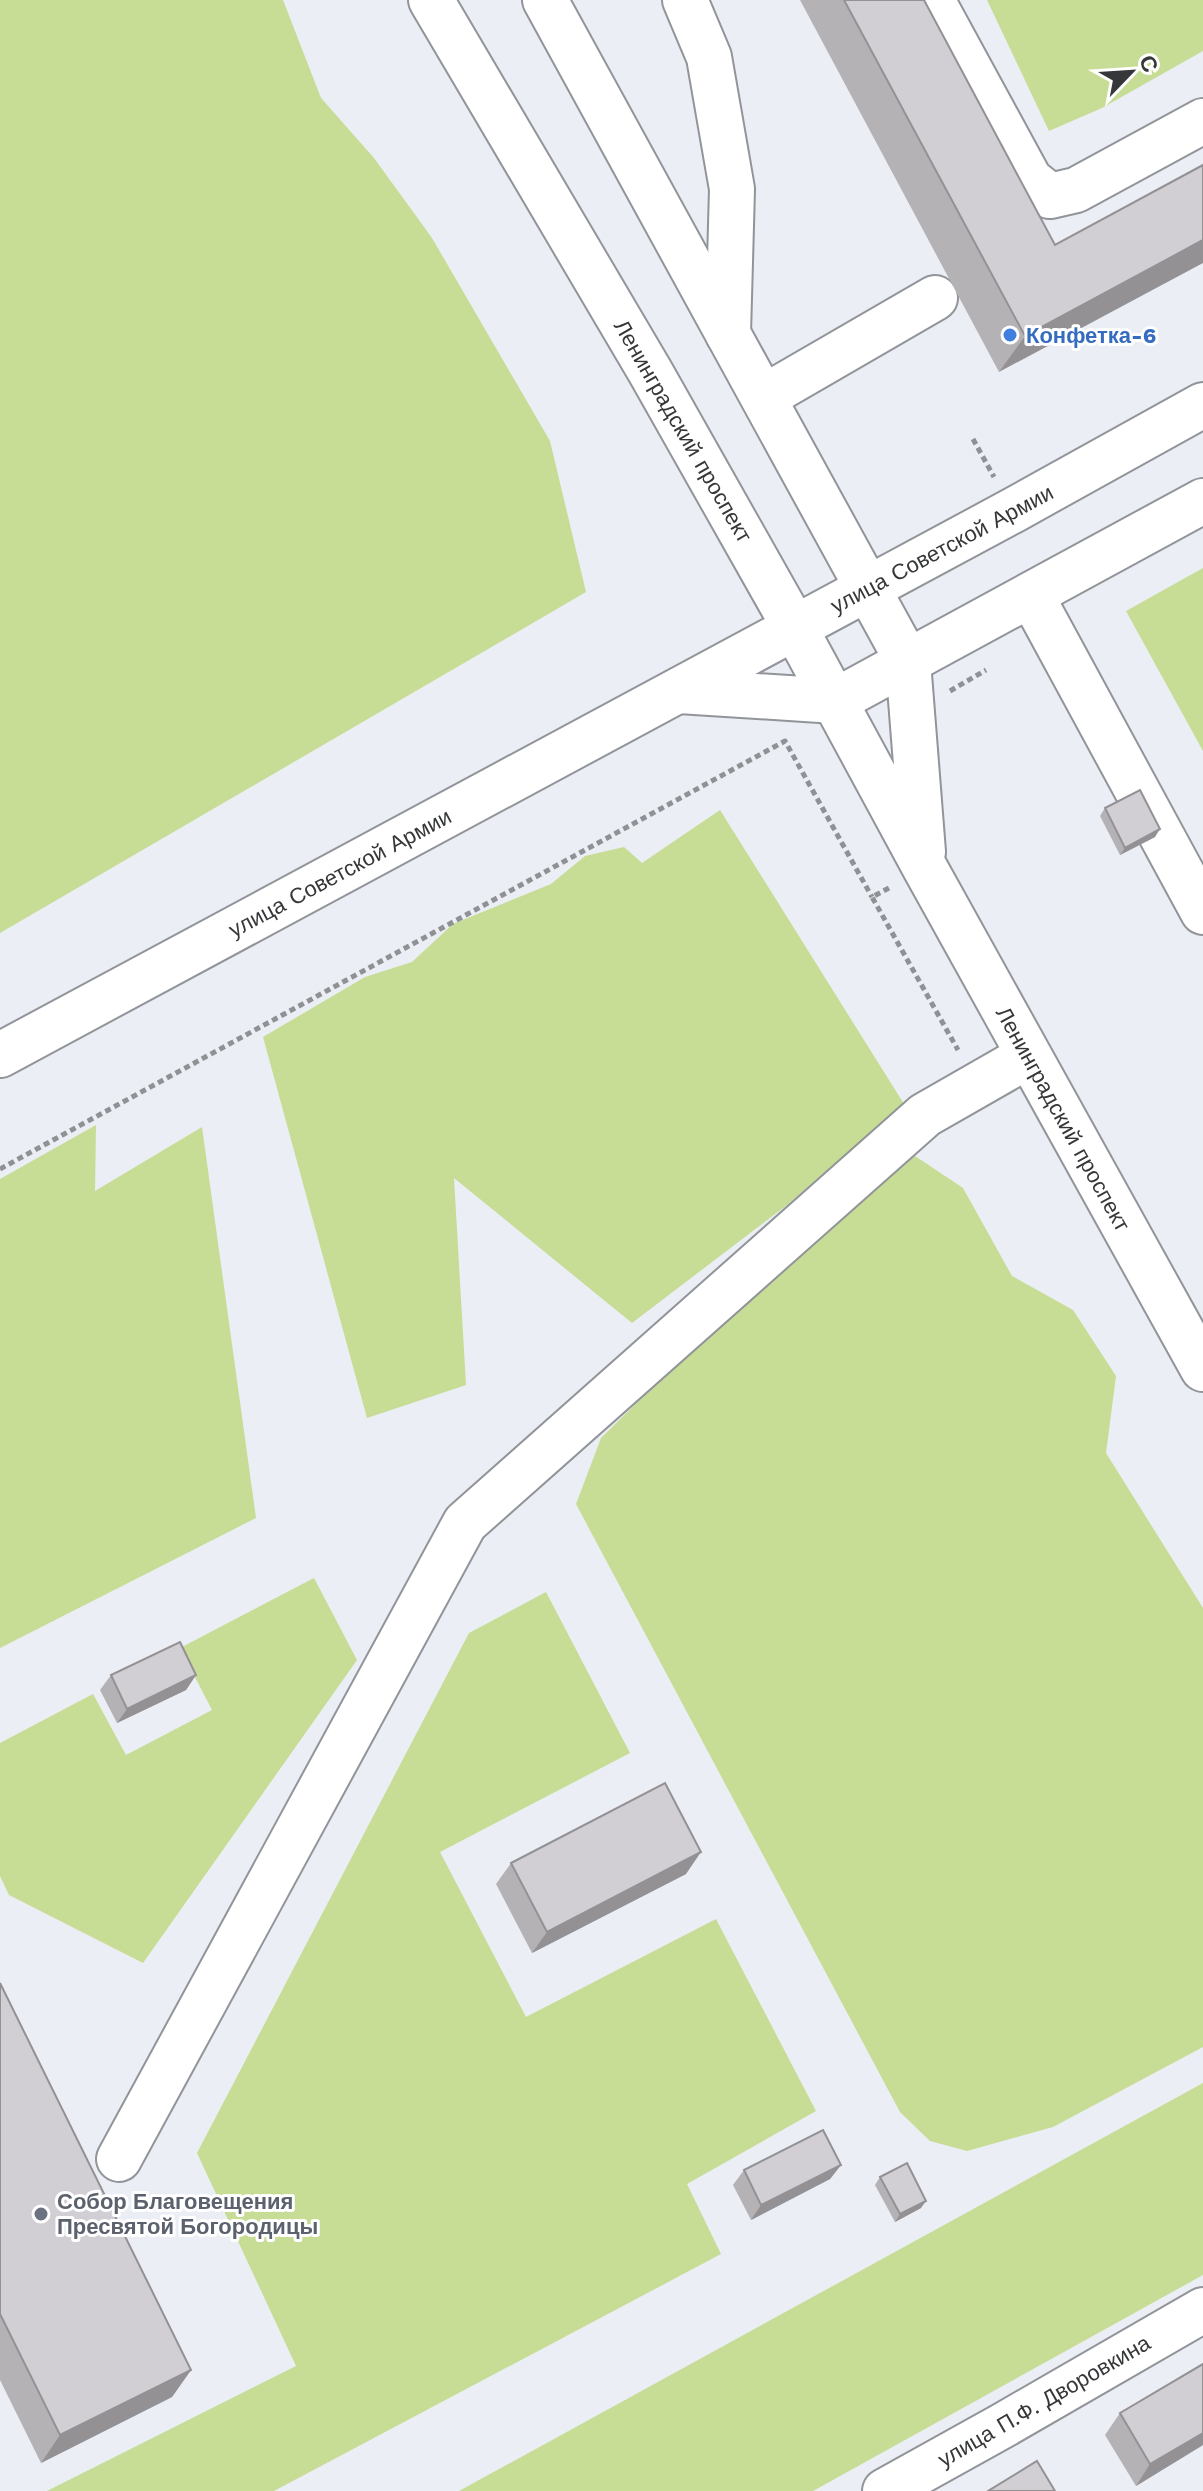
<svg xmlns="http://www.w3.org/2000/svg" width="1203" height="2491" font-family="'Work Sans',sans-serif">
  <rect width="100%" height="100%" fill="#ebeef4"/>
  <!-- green -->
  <g fill="#c7dc95">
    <polygon points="0,0 283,0 321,98 374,158 432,238 550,441 586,592 0,933"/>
    <polygon points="987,0 1203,0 1203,51 1102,108 1049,131"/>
    <polygon points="1203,568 1203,751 1126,611"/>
    <polygon points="720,810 904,1104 787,1205 632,1323 454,1178 466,1385 367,1418 263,1037 365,977 412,962 453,924 551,884 585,856 624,847 642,863"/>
    <polygon points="96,1125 95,1191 202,1127 256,1518 0,1648 0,1179"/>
    <polygon points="915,1156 963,1188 1012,1276 1073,1310 1116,1376 1106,1453 1203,1608 1203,2047 1053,2127 967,2151 930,2141 900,2112 576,1504 601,1438 817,1225"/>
    <polygon points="314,1578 357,1660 143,1963 9,1895 0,1876 0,1743 93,1694 126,1755 212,1710 180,1648"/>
    <polygon points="546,1592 630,1753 440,1852 526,2017 716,1919 816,2111 687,2184 721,2254 274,2491 47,2491 296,2366 197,2153 469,1633"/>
    <polygon points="1203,2083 1203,2275 813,2491 459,2491"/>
  </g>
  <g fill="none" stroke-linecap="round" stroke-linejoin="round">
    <defs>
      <g id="minor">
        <polyline points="685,0 709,57 732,189 728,334"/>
        <polyline points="932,0 1030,180 1050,196 1076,190 1203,121"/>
        <polyline points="764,397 935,298"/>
        <polyline points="1031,595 1203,912"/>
        <polyline points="679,691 835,701 1203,501"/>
        <polyline points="0,1055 1012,511 1203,405"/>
        <polyline points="119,2159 465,1523 925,1115 1028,1056"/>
        <polyline points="885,2491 1002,2426 1203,2310"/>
      </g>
      <g id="major">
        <polyline points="431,0 651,373 795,628 925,868 1203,1369"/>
        <polyline points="545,0 908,662 923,852"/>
      </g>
    </defs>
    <!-- minor casing -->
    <use href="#minor" stroke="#919499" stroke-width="48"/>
    <!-- major casing -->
    <use href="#major" stroke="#919499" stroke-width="48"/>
    <!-- path -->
    <g stroke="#8f9195" stroke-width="5" stroke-dasharray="6 4" stroke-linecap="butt">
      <polyline points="973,439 994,477"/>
      <polyline points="950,691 986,670"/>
      <polyline points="889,888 872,897 958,1050"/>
      <polyline points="0,1169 785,741 872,897"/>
    </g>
    <!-- minor -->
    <use href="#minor" stroke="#fff" stroke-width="44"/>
    <!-- major -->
    <use href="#major" stroke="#fff" stroke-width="44"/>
  </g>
  <!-- wall -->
  <g fill="#b5b2b6">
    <polygon points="800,0 924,0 1055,245 1203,165 999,372"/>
    <polygon points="1105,808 1155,837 1120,855 1100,816"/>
    <polygon points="111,1675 196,1675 186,1690 117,1723 100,1690"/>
    <polygon points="511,1863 686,1874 532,1953 496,1884"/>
    <polygon points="0,1983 191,2370 172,2397 41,2463 0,2380"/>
    <polygon points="841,2165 830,2179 751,2220 733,2185 744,2170"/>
    <polygon points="880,2177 921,2208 895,2222 875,2185"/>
    <polygon points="1120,2413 1203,2445 1136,2486 1105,2435"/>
  </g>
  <!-- shaded-wall -->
  <g fill="#939194">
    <polygon points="1203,240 1203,263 999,372 1025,336"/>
    <polygon points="1160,829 1155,837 1120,855 1125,848"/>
    <polygon points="196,1675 186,1690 117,1723 127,1709"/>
    <polygon points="701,1852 686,1874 532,1953 547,1932"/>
    <polygon points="841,2165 830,2179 751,2220 761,2205"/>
    <polygon points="926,2201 921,2208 895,2222 900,2214"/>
    <polygon points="191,2370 172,2397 41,2463 60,2435"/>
    <polygon points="1203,2433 1203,2445 1136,2486 1150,2464"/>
  </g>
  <!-- building -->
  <g fill="#d2cfd4" stroke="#939194" stroke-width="2">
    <polygon points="844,0 924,0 1055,245 1203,165 1203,240 1025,336"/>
    <polygon points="1140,790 1160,829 1125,848 1105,808"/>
    <polygon points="180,1642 196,1675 127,1709 111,1675"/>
    <polygon points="665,1783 701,1852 547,1932 511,1863"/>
    <polygon points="0,1983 191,2370 60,2435 0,2314"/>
    <polygon points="823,2130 841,2165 761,2205 744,2170"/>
    <polygon points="907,2163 926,2201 900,2214 880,2177"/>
    <polygon points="1203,2364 1203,2433 1150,2464 1120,2413"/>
    <polygon points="1037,2461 1055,2491 988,2491"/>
  </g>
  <!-- markers -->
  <circle fill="#3f7fe0" stroke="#fff" stroke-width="3" cx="1010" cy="335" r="8"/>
  <circle fill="#6b7280" stroke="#fff" stroke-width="3" cx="41" cy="2214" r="8"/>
  <g text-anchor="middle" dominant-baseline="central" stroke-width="6" stroke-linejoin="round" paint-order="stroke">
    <!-- shop labels -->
    <g font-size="22" font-weight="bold" fill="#366cbe" stroke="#fff" text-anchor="start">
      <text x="1026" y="335">Конфетка-6</text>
    </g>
    <!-- street labels -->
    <g font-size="22" fill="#353739" stroke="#fff">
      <text transform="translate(683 431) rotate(60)">Ленинградский проспект</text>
      <text transform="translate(942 549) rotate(-28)">улица Советской Армии</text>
      <text transform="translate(340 873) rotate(-28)">улица Советской Армии</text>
      <text transform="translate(1063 1119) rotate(61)">Ленинградский проспект</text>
      <text transform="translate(1044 2401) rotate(-30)">улица П.Ф. Дворовкина</text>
    </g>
    <!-- worship labels -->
    <g font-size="22" font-weight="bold" fill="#5b616d" stroke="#fff" text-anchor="start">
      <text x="57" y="2201">Собор Благовещения<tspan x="57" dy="25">Пресвятой Богородицы</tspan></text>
    </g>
  </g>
  <!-- north arrow -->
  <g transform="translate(1131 72) rotate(65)" stroke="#ffffff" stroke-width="6" paint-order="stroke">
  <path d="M0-6L14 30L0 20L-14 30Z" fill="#353739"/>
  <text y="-12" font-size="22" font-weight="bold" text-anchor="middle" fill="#353739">С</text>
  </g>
</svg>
